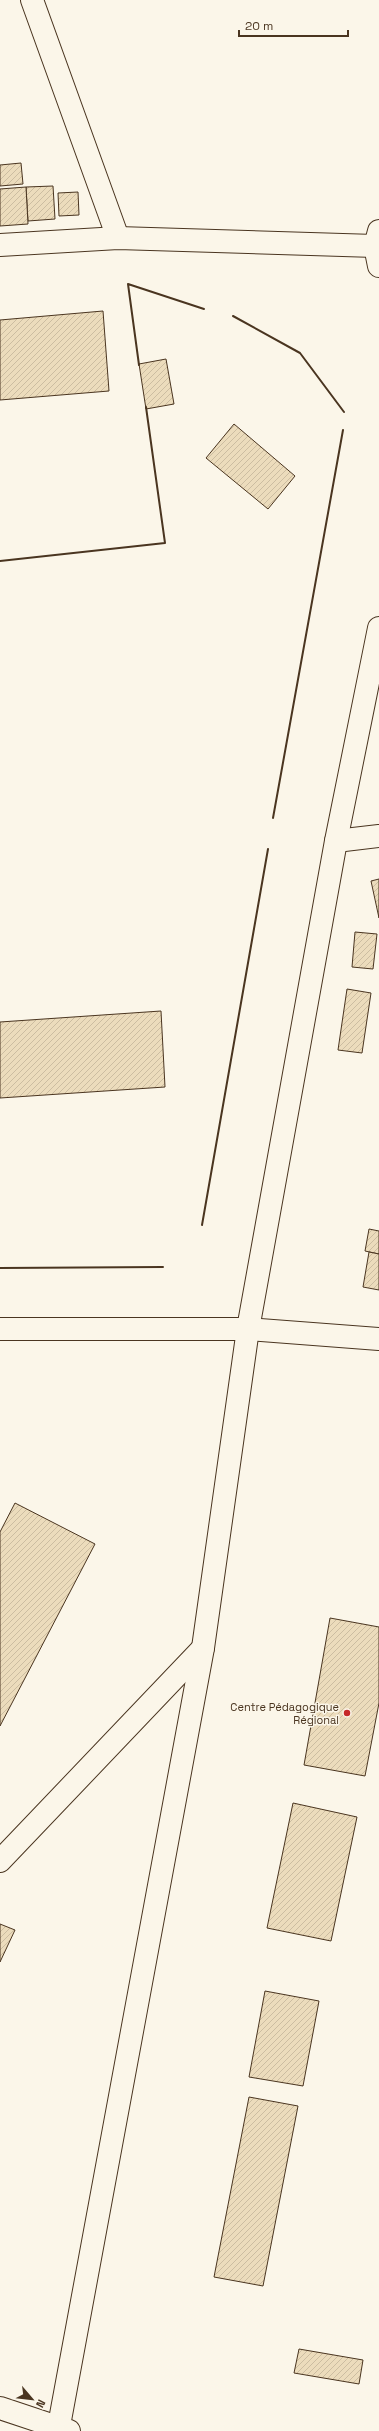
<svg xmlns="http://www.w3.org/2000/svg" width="379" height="2431" font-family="'Space Grotesk',sans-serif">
  <defs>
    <pattern id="building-hatch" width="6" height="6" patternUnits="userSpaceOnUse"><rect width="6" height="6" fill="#ecdcbc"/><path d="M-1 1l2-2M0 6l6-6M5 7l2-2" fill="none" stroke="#ccbda1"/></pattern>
  </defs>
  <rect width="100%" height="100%" fill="#fbf6e9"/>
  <!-- building -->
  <g fill="url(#building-hatch)" stroke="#4a3520">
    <polygon points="21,163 23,184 0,186 0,165"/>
    <polygon points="53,186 55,219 28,221 26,187"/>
    <polygon points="26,187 28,224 0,226 0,189"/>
    <polygon points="78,192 79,215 59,216 58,193"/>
    <polygon points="103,311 109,391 0,400 0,320"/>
    <polygon points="166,359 174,404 146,409 139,364"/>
    <polygon points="234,424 295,476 268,509 206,458"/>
    <polygon points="379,879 379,918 371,881"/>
    <polygon points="355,932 377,934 373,969 352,967"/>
    <polygon points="347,989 371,993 362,1053 338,1050"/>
    <polygon points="161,1011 165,1087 0,1098 0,1022"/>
    <polygon points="369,1229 379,1231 379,1254 365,1251"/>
    <polygon points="369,1252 379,1254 379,1290 363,1287"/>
    <polygon points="15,1503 95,1544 0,1726 0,1532"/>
    <polygon points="330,1618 379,1627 379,1703 365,1776 304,1765"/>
    <polygon points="293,1803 357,1817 331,1941 267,1928"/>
    <polygon points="0,1924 15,1930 0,1962"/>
    <polygon points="265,1991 319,2001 303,2086 249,2077"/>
    <polygon points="249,2097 298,2106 263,2286 214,2277"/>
    <polygon points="299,2349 363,2360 359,2384 294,2373"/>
  </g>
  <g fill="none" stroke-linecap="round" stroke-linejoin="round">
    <defs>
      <g id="minor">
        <polyline points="32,0 118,238"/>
        <polyline points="336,841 379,836"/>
        <polyline points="0,1329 248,1329 379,1339"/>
        <polyline points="0,1861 203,1648"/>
        <polyline points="0,2408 69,2431"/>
        <polyline points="58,2431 203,1648 248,1329 336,841 379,628"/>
      </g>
      <g id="major">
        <polyline points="379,231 375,246 379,266"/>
        <polyline points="0,245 118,238 375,246"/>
      </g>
    </defs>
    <!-- minor casing -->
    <use href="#minor" stroke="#4a3520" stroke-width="24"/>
    <!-- major casing -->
    <use href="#major" stroke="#4a3520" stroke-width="24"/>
    <!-- minor -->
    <use href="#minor" stroke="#fbf6e9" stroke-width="22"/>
    <!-- major -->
    <use href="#major" stroke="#fbf6e9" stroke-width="22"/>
    <!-- wall -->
    <g stroke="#4a3520" stroke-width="2">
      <polyline points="233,316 300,353 344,412"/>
      <polyline points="139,365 128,284 204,309"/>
      <polyline points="0,561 165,543 146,407"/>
      <polyline points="273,818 343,430"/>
      <polyline points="202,1225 268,849"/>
      <polyline points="0,1268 163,1267"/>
    </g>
  </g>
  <!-- markers -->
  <circle fill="#c62828" stroke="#fbf6e9" stroke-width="1.5" cx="347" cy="1713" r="4"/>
  <g text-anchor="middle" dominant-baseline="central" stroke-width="3" stroke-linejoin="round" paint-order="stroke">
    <!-- poi labels -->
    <g font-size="11" fill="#4a3520" stroke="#fbf6e9" text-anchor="end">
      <text x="339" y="1707">Centre Pédagogique<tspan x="339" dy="13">Régional</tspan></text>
    </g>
  </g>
  <!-- north arrow -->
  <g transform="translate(32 2399) rotate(118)" stroke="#fbf6e9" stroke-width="3" paint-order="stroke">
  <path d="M0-3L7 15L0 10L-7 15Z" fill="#4a3520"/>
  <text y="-6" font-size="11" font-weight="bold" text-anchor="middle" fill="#4a3520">N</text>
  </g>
  <!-- scale -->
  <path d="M239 30v6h109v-6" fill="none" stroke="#4a3520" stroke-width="2"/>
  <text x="245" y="30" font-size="12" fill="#4a3520" stroke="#fbf6e9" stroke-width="3" paint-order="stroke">20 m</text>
</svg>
